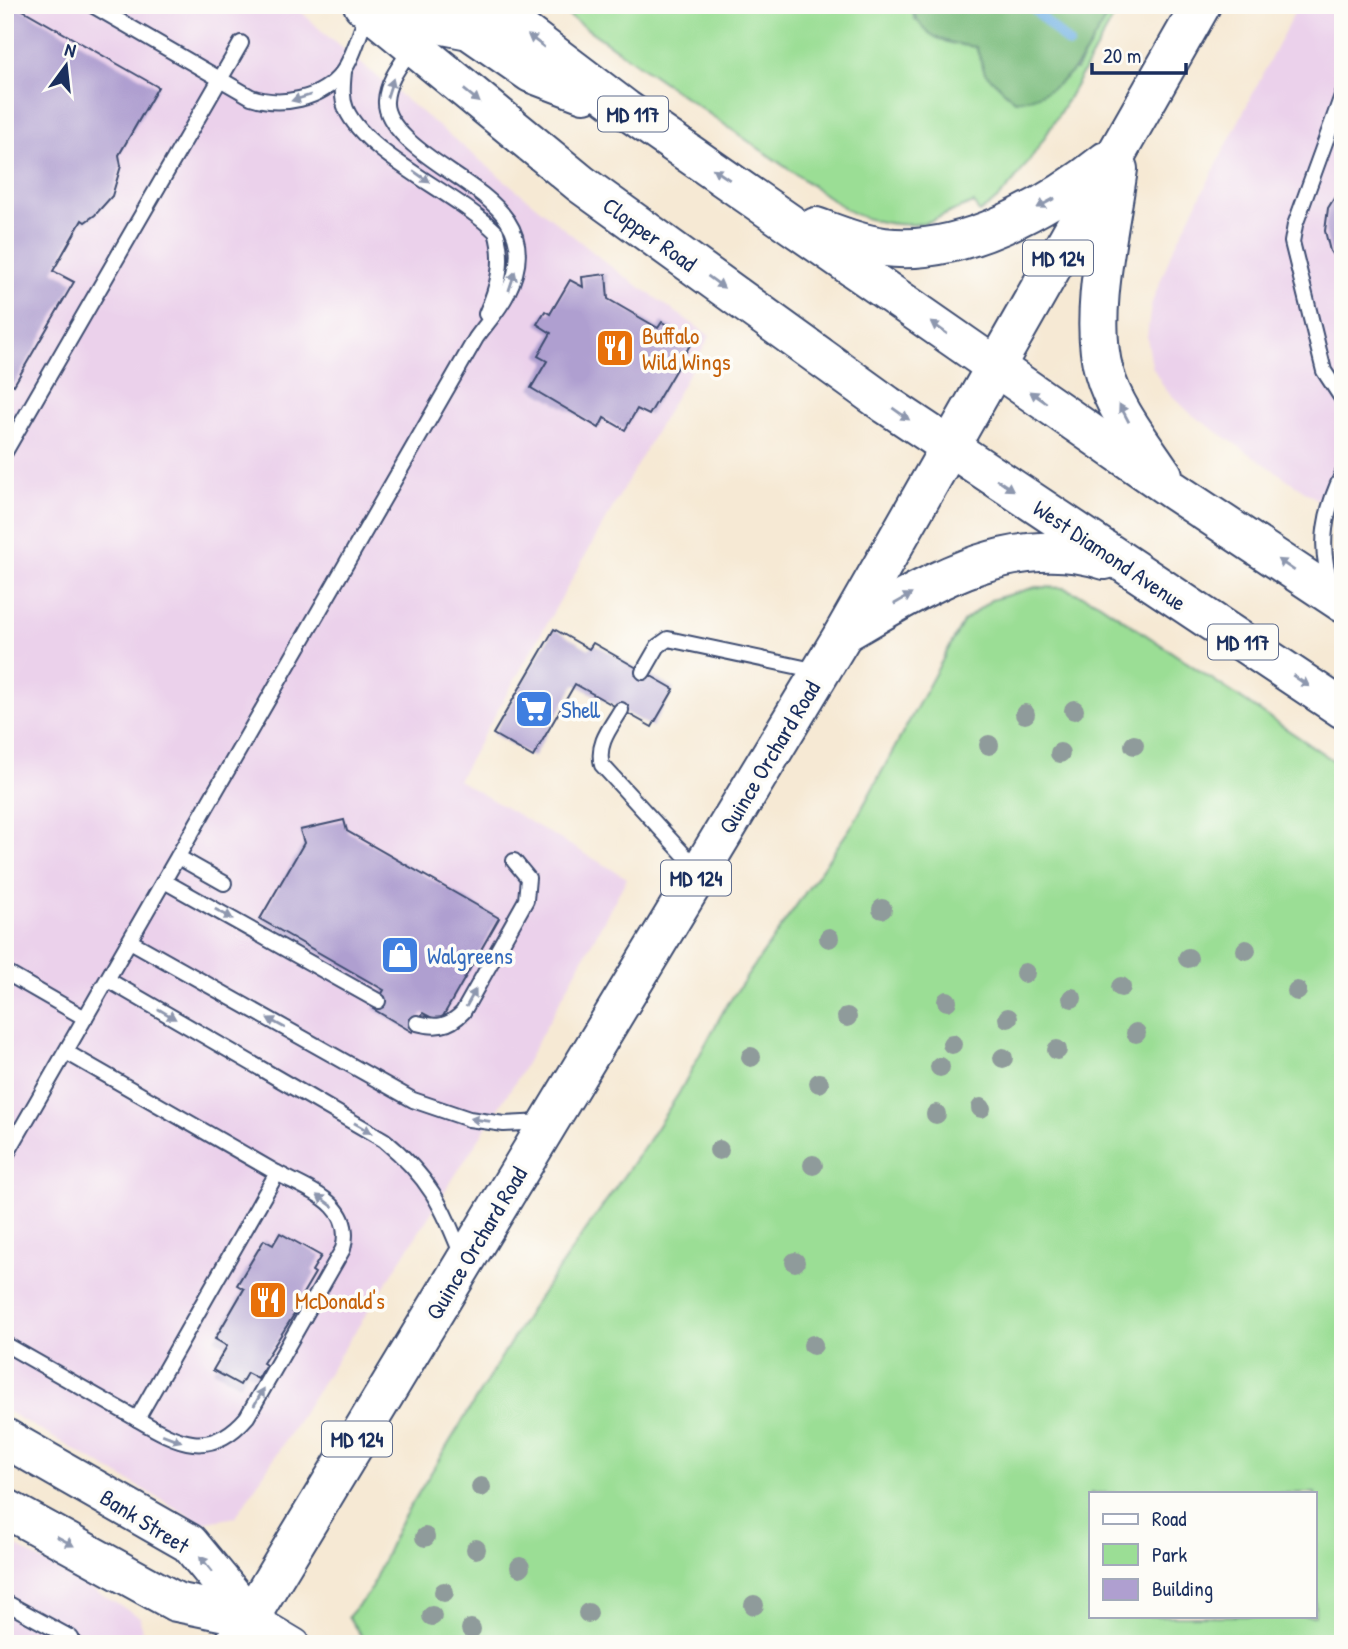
<svg xmlns="http://www.w3.org/2000/svg" width="1348" height="1649" font-family="'Patrick Hand',sans-serif">
  <rect width="100%" height="100%" fill="#fdfcf7"/>
  <filter id="ink" filterUnits="userSpaceOnUse"><feTurbulence type="fractalNoise" baseFrequency=".0143" numOctaves="2"/><feDisplacementMap in="SourceGraphic" scale="14" xChannelSelector="R" yChannelSelector="G"/><feConvolveMatrix kernelMatrix="1 2 1 2 8 2 1 2 1" color-interpolation-filters="sRGB"/></filter>
  <filter id="wash" filterUnits="userSpaceOnUse"><feTurbulence type="fractalNoise" baseFrequency=".00686" numOctaves="4" result="noise"/><feDisplacementMap in="SourceGraphic" scale="28" xChannelSelector="R" yChannelSelector="G"/><feGaussianBlur stdDeviation="1.57" result="paint"/><feColorMatrix in="noise" values="0 0 0 0 0 0 0 0 0 0 0 0 0 0 0 0 0 1.4 0 .05"/><feComposite in="paint" operator="in"/></filter>
  <g filter="url(#wash)">
    <rect width="100%" height="100%" fill="#f6e9d4"/>
    <!-- built -->
    <g fill="#ebd1eb">
      <polygon points="5,5 294,5 325,34 610,266 710,336 458,780 627,878 519,1076 236,1517 202,1523 5,1410"/>
      <polygon points="1298,5 1343,5 1343,517 1191,414 1165,389 1152,366 1147,337 1151,305 1171,254"/>
      <polygon points="5,1540 140,1617 143,1644 5,1644"/>
    </g>
    <!-- green -->
    <g fill="#9bde95" stroke="#5b867a" stroke-width="2" fill-rule="evenodd">
      <path d="M553,5H911L915,20L976,46L985,73L1076,70L1113,5H1121C1090,55 1027,189 979,212L974,203C959,208 946,214 933,220C911,230 867,222 847,210Z"/>
      <path d="M1036,587L1064,588L1097,602L1343,767V1644H367L348,1617L368,1594L399,1525L532,1307L644,1147L679,1093L725,1008L855,821L963,622L991,600ZM1091,1493H1315V1616H1091Z"/>
    </g>
    <!-- forest -->
    <path fill="#7cbd7e" stroke="#4c766e" stroke-width="2" d="M911,5H1113C1087,50 1071,94 1015,101L985,73L976,47C947,44 920,38 911,5Z"/>
    <g fill="none" stroke-linecap="round" stroke-linejoin="round">
      <!-- stream -->
      <polyline stroke="#6fb1e4" stroke-width="10" points="1025,5 1032,7 1069,44"/>
    </g>
    <g id="blocks">
      <!-- building -->
      <g fill="#af9fd0">
        <polygon points="5,5 14,5 158,87 119,155 121,166 112,196 95,215 85,222 82,220 53,271 74,282 14,385 5,379"/>
        <polygon points="1343,184 1343,270 1330,251 1325,231 1328,208"/>
        <polygon points="606,274 608,299 658,328 662,322 693,340 649,415 637,409 625,430 604,418 599,428 531,388 547,361 538,356 551,333 537,324 545,311 550,314 570,280 583,287 582,277"/>
        <polygon points="554,629 589,649 593,643 674,689 652,727 575,684 533,757 493,734"/>
        <polygon points="344,820 347,831 499,918 442,1018 436,1020 423,1013 412,1032 373,1009 384,990 260,919 304,843 300,830"/>
        <polygon points="280,1233 321,1256 312,1271 315,1273 292,1312 295,1313 263,1363 266,1365 258,1379 247,1373 240,1385 213,1370 227,1346 215,1339 244,1289 237,1285 264,1240 273,1245"/>
      </g>
    </g>
  </g>
  <g filter="url(#ink)">
    <use href="#blocks" fill-opacity="0" stroke="#3c4b70" stroke-width="2"/>
    <g fill="none" stroke-linecap="round" stroke-linejoin="round">
      <defs>
        <g id="lane">
          <path d="M92,5L251,97C281,107 321,100 342,73C354,57 360,31 368,12"/>
          <path d="M344,71C343,83 341,97 346,109C366,155 458,194 496,232C505,261 498,287 486,314"/>
          <polyline points="1343,93 1295,225 1292,242 1324,371 1343,400"/>
          <polyline points="5,452 241,43"/>
          <path d="M1332,586C1317,546 1325,510 1343,473"/>
          <polyline points="643,672 658,646 668,639 818,671"/>
          <path d="M621,710C611,727 596,744 602,765L699,871"/>
          <polyline points="178,857 224,883"/>
          <polyline points="164,881 378,1001"/>
          <polyline points="130,941 413,1100 469,1119 504,1124 543,1122"/>
          <polyline points="5,972 85,1018"/>
          <path d="M108,980L384,1140C430,1178 441,1204 463,1258"/>
          <path d="M417,1023C436,1028 449,1027 463,1012L526,900L528,878L514,861"/>
          <path d="M5,1157L476,338C486,324 499,310 507,294C551,208 451,184 406,138C396,128 385,115 386,101C387,81 401,64 412,48"/>
          <polyline points="5,1344 137,1419 277,1173 66,1052"/>
          <path d="M137,1419C178,1443 210,1460 247,1417L343,1249C355,1204 310,1191 277,1173"/>
          <polyline points="5,1602 71,1638 74,1644"/>
        </g>
        <polyline id="street" points="250,1617 295,1644"/>
        <g id="secondary">
          <polyline points="5,1438 189,1543 250,1617"/>
          <polyline points="5,1508 176,1602 250,1617"/>
        </g>
        <g id="primary">
          <polyline points="363,5 581,184 887,405 1343,709"/>
          <polyline points="488,5 625,109 1174,491 1343,603"/>
          <polyline points="372,11 469,30 531,73 584,93"/>
          <path d="M1118,169C1110,227 1088,317 1104,372C1114,409 1142,443 1163,475"/>
          <path d="M816,227C838,235 860,244 884,247C960,257 1049,207 1106,161"/>
          <path d="M844,633C924,587 1009,530 1105,560"/>
          <polyline points="234,1644 844,633 1201,5"/>
        </g>
      </defs>
      <!-- lane casing -->
      <use href="#lane" stroke="#3c4b70" stroke-width="18"/>
      <!-- street casing -->
      <use href="#street" stroke="#3c4b70" stroke-width="33"/>
      <!-- secondary casing -->
      <use href="#secondary" stroke="#3c4b70" stroke-width="42"/>
      <!-- primary casing -->
      <use href="#primary" stroke="#3c4b70" stroke-width="42"/>
      <!-- lane -->
      <use href="#lane" stroke="#fff" stroke-width="14"/>
      <!-- street -->
      <use href="#street" stroke="#fff" stroke-width="30"/>
      <!-- secondary -->
      <use href="#secondary" stroke="#fff" stroke-width="38"/>
      <!-- primary -->
      <use href="#primary" stroke="#fff" stroke-width="38"/>
    </g>
    <!-- trees -->
    <g fill="#8f9b9b">
      <circle cx="1074" cy="710" r="10"/>
      <circle cx="1025" cy="714" r="10"/>
      <circle cx="989" cy="745" r="10"/>
      <circle cx="1134" cy="745" r="10"/>
      <circle cx="1060" cy="753" r="10"/>
      <circle cx="882" cy="909" r="10"/>
      <circle cx="829" cy="938" r="10"/>
      <circle cx="1246" cy="950" r="10"/>
      <circle cx="1188" cy="958" r="10"/>
      <circle cx="1025" cy="973" r="10"/>
      <circle cx="1121" cy="987" r="10"/>
      <circle cx="1297" cy="991" r="10"/>
      <circle cx="1072" cy="998" r="10"/>
      <circle cx="947" cy="1001" r="10"/>
      <circle cx="847" cy="1017" r="10"/>
      <circle cx="1008" cy="1018" r="10"/>
      <circle cx="1136" cy="1033" r="10"/>
      <circle cx="952" cy="1044" r="10"/>
      <circle cx="1057" cy="1050" r="10"/>
      <circle cx="751" cy="1057" r="10"/>
      <circle cx="1003" cy="1058" r="10"/>
      <circle cx="940" cy="1067" r="10"/>
      <circle cx="819" cy="1083" r="10"/>
      <circle cx="981" cy="1108" r="10"/>
      <circle cx="936" cy="1114" r="10"/>
      <circle cx="719" cy="1150" r="10"/>
      <circle cx="813" cy="1165" r="10"/>
      <circle cx="795" cy="1262" r="10"/>
      <circle cx="813" cy="1345" r="10"/>
      <circle cx="481" cy="1487" r="10"/>
      <circle cx="425" cy="1537" r="10"/>
      <circle cx="476" cy="1549" r="10"/>
      <circle cx="520" cy="1567" r="10"/>
      <circle cx="444" cy="1592" r="10"/>
      <circle cx="754" cy="1605" r="10"/>
      <circle cx="588" cy="1613" r="10"/>
      <circle cx="432" cy="1616" r="10"/>
      <circle cx="471" cy="1629" r="10"/>
    </g>
    <!-- one-way arrows -->
    <defs><path id="oneway-solid" d="M-6-.8H1V-3.2L6.5 0L1 3.2V.8H-6Z" transform="scale(1.75)"/></defs>
    <g fill="#8d97ae">
      <use href="#oneway-solid" transform="translate(536 41) rotate(-143)"/>
      <use href="#oneway-solid" transform="translate(390 88) rotate(-72)"/>
      <use href="#oneway-solid" transform="translate(472 96) rotate(39)"/>
      <use href="#oneway-solid" transform="translate(301 98) rotate(163)"/>
      <use href="#oneway-solid" transform="translate(721 174) rotate(-146)"/>
      <use href="#oneway-solid" transform="translate(422 177) rotate(35)"/>
      <use href="#oneway-solid" transform="translate(1046 203) rotate(151)"/>
      <use href="#oneway-solid" transform="translate(512 281) rotate(-72)"/>
      <use href="#oneway-solid" transform="translate(716 282) rotate(36)"/>
      <use href="#oneway-solid" transform="translate(939 328) rotate(-145)"/>
      <use href="#oneway-solid" transform="translate(1038 397) rotate(-145)"/>
      <use href="#oneway-solid" transform="translate(1124 413) rotate(-118)"/>
      <use href="#oneway-solid" transform="translate(901 414) rotate(35)"/>
      <use href="#oneway-solid" transform="translate(1005 485) rotate(33)"/>
      <use href="#oneway-solid" transform="translate(1286 565) rotate(-146)"/>
      <use href="#oneway-solid" transform="translate(903 599) rotate(-30)"/>
      <use href="#oneway-solid" transform="translate(1301 681) rotate(34)"/>
      <use href="#oneway-solid" transform="translate(224 914) rotate(29)"/>
      <use href="#oneway-solid" transform="translate(471 998) rotate(-61)"/>
      <use href="#oneway-solid" transform="translate(167 1014) rotate(30)"/>
      <use href="#oneway-solid" transform="translate(276 1023) rotate(-151)"/>
      <use href="#oneway-solid" transform="translate(480 1120) rotate(-172)"/>
      <use href="#oneway-solid" transform="translate(363 1128) rotate(30)"/>
      <use href="#oneway-solid" transform="translate(325 1201) rotate(-144)"/>
      <use href="#oneway-solid" transform="translate(259 1397) rotate(-60)"/>
      <use href="#oneway-solid" transform="translate(172 1438) rotate(21)"/>
      <use href="#oneway-solid" transform="translate(65 1541) rotate(29)"/>
      <use href="#oneway-solid" transform="translate(206 1564) rotate(-129)"/>
    </g>
  </g>
  <!-- icons -->
  <defs>
    <symbol id="restaurant-square" viewBox="-11 -11 22 22"><rect x="-9" y="-9" width="18" height="18" rx="4" fill="#e8710a" stroke="#fdfcf7"/><path d="M-5-6h1v4h1v-4h1v4h1v-4h1v5L-1.5 .5V6h-2V.5L-5-1ZM5-6V6H3V1.5H1.5Q1.5-4 5-6Z" fill="#fff"/></symbol>
    <symbol id="supermarket-square" viewBox="-11 -11 22 22"><rect x="-9" y="-9" width="18" height="18" rx="4" fill="#3f7fe0" stroke="#fdfcf7"/><path d="M-6-5.5h2.5l.6 2H6L4.5 2H-2.5L-4.4-4H-6ZM-1.5 3.2a1.3 1.3 0 1 0 .1 0ZM3 3.2a1.3 1.3 0 1 0 .1 0Z" fill="#fff"/></symbol>
    <symbol id="shop-square" viewBox="-11 -11 22 22"><rect x="-9" y="-9" width="18" height="18" rx="4" fill="#3f7fe0" stroke="#fdfcf7"/><path d="M-5-2.5h2.3a2.7 3.5 0 0 1 5.4 0H5L5.5 6h-11ZM-1.5-2.5h3a1.5 2.3 0 0 0-3 0Z" fill="#fff"/></symbol>
  </defs>
  <g fill-rule="evenodd">
    <use href="#restaurant-square" x="593" y="326" width="44" height="44"/>
    <use href="#supermarket-square" x="512" y="687" width="44" height="44"/>
    <use href="#shop-square" x="378" y="933" width="44" height="44"/>
    <use href="#restaurant-square" x="246" y="1278" width="44" height="44"/>
  </g>
  <g text-anchor="middle" dominant-baseline="central" stroke-width="7" stroke-linejoin="round" paint-order="stroke">
    <!-- shield labels -->
    <g fill="#fdfcf7" stroke="#5f6c8c" stroke-width="2">
      <rect x="598" y="96.5" width="70" height="35" rx="5"/>
      <rect x="1023" y="240.5" width="70" height="35" rx="5"/>
      <rect x="1208" y="624.5" width="70" height="35" rx="5"/>
      <rect x="661" y="860.5" width="70" height="35" rx="5"/>
      <rect x="322" y="1421.5" width="70" height="35" rx="5"/>
    </g>
    <g font-size="21" font-weight="bold" fill="#1b2f5e">
      <text x="633" y="114">MD 117</text>
      <text x="1058" y="258">MD 124</text>
      <text x="1243" y="642">MD 117</text>
      <text x="696" y="878">MD 124</text>
      <text x="357" y="1439">MD 124</text>
    </g>
    <!-- street labels -->
    <g font-size="23" fill="#1b2f5e" stroke="#fdfcf7">
      <text transform="translate(650 234) rotate(36)">Clopper Road</text>
      <text transform="translate(1110 555) rotate(34)">West Diamond Avenue</text>
      <text transform="translate(769 757) rotate(-59)">Quince Orchard Road</text>
      <text transform="translate(476 1243) rotate(-59)">Quince Orchard Road</text>
      <text transform="translate(145 1521) rotate(32)">Bank Street</text>
    </g>
    <!-- food labels -->
    <g font-size="23" fill="#c56008" stroke="#fdfcf7" text-anchor="start">
      <text x="642" y="335">Buffalo<tspan x="642" dy="26">Wild Wings</tspan></text>
      <text x="295" y="1300">McDonald's</text>
    </g>
    <!-- shop labels -->
    <g font-size="23" fill="#366cbe" stroke="#fdfcf7" text-anchor="start">
      <text x="561" y="709">Shell</text>
      <text x="427" y="955">Walgreens</text>
    </g>
  </g>
  <!-- margin -->
  <rect width="1348" height="1649" fill="none" stroke="#fdfcf7" stroke-width="28"/>
  <!-- legend -->
  <rect x="1089" y="1492" width="228" height="126" fill="#fdfcf7" stroke="#a3aaba" stroke-width="2"/>
  <rect x="1103" y="1514" width="35" height="10" fill="#ffffff" stroke="#a3aaba" stroke-width="2"/>
  <text x="1152" y="1526" font-size="21" fill="#1b2f5e">Road</text>
  <rect x="1103" y="1544" width="35" height="21" fill="#9bde95" stroke="#a3aaba" stroke-width="2"/>
  <text x="1152" y="1562" font-size="21" fill="#1b2f5e">Park</text>
  <rect x="1103" y="1579" width="35" height="21" fill="#af9fd0" stroke="#a3aaba" stroke-width="2"/>
  <text x="1152" y="1596" font-size="21" fill="#1b2f5e">Building</text>
  <!-- north arrow -->
  <g transform="translate(66 66) rotate(15)" stroke="#fdfcf7" stroke-width="5" paint-order="stroke">
  <path d="M0-5L12 26L0 18L-12 26Z" fill="#1b2f5e"/>
  <text y="-10" font-size="19" font-weight="bold" text-anchor="middle" fill="#1b2f5e">N</text>
  </g>
  <!-- scale -->
  <path d="M1092 63v10h94v-10" fill="none" stroke="#1b2f5e" stroke-width="3.5"/>
  <text x="1103" y="63" font-size="21" fill="#1b2f5e" stroke="#fdfcf7" stroke-width="5" paint-order="stroke">20 m</text>
</svg>
